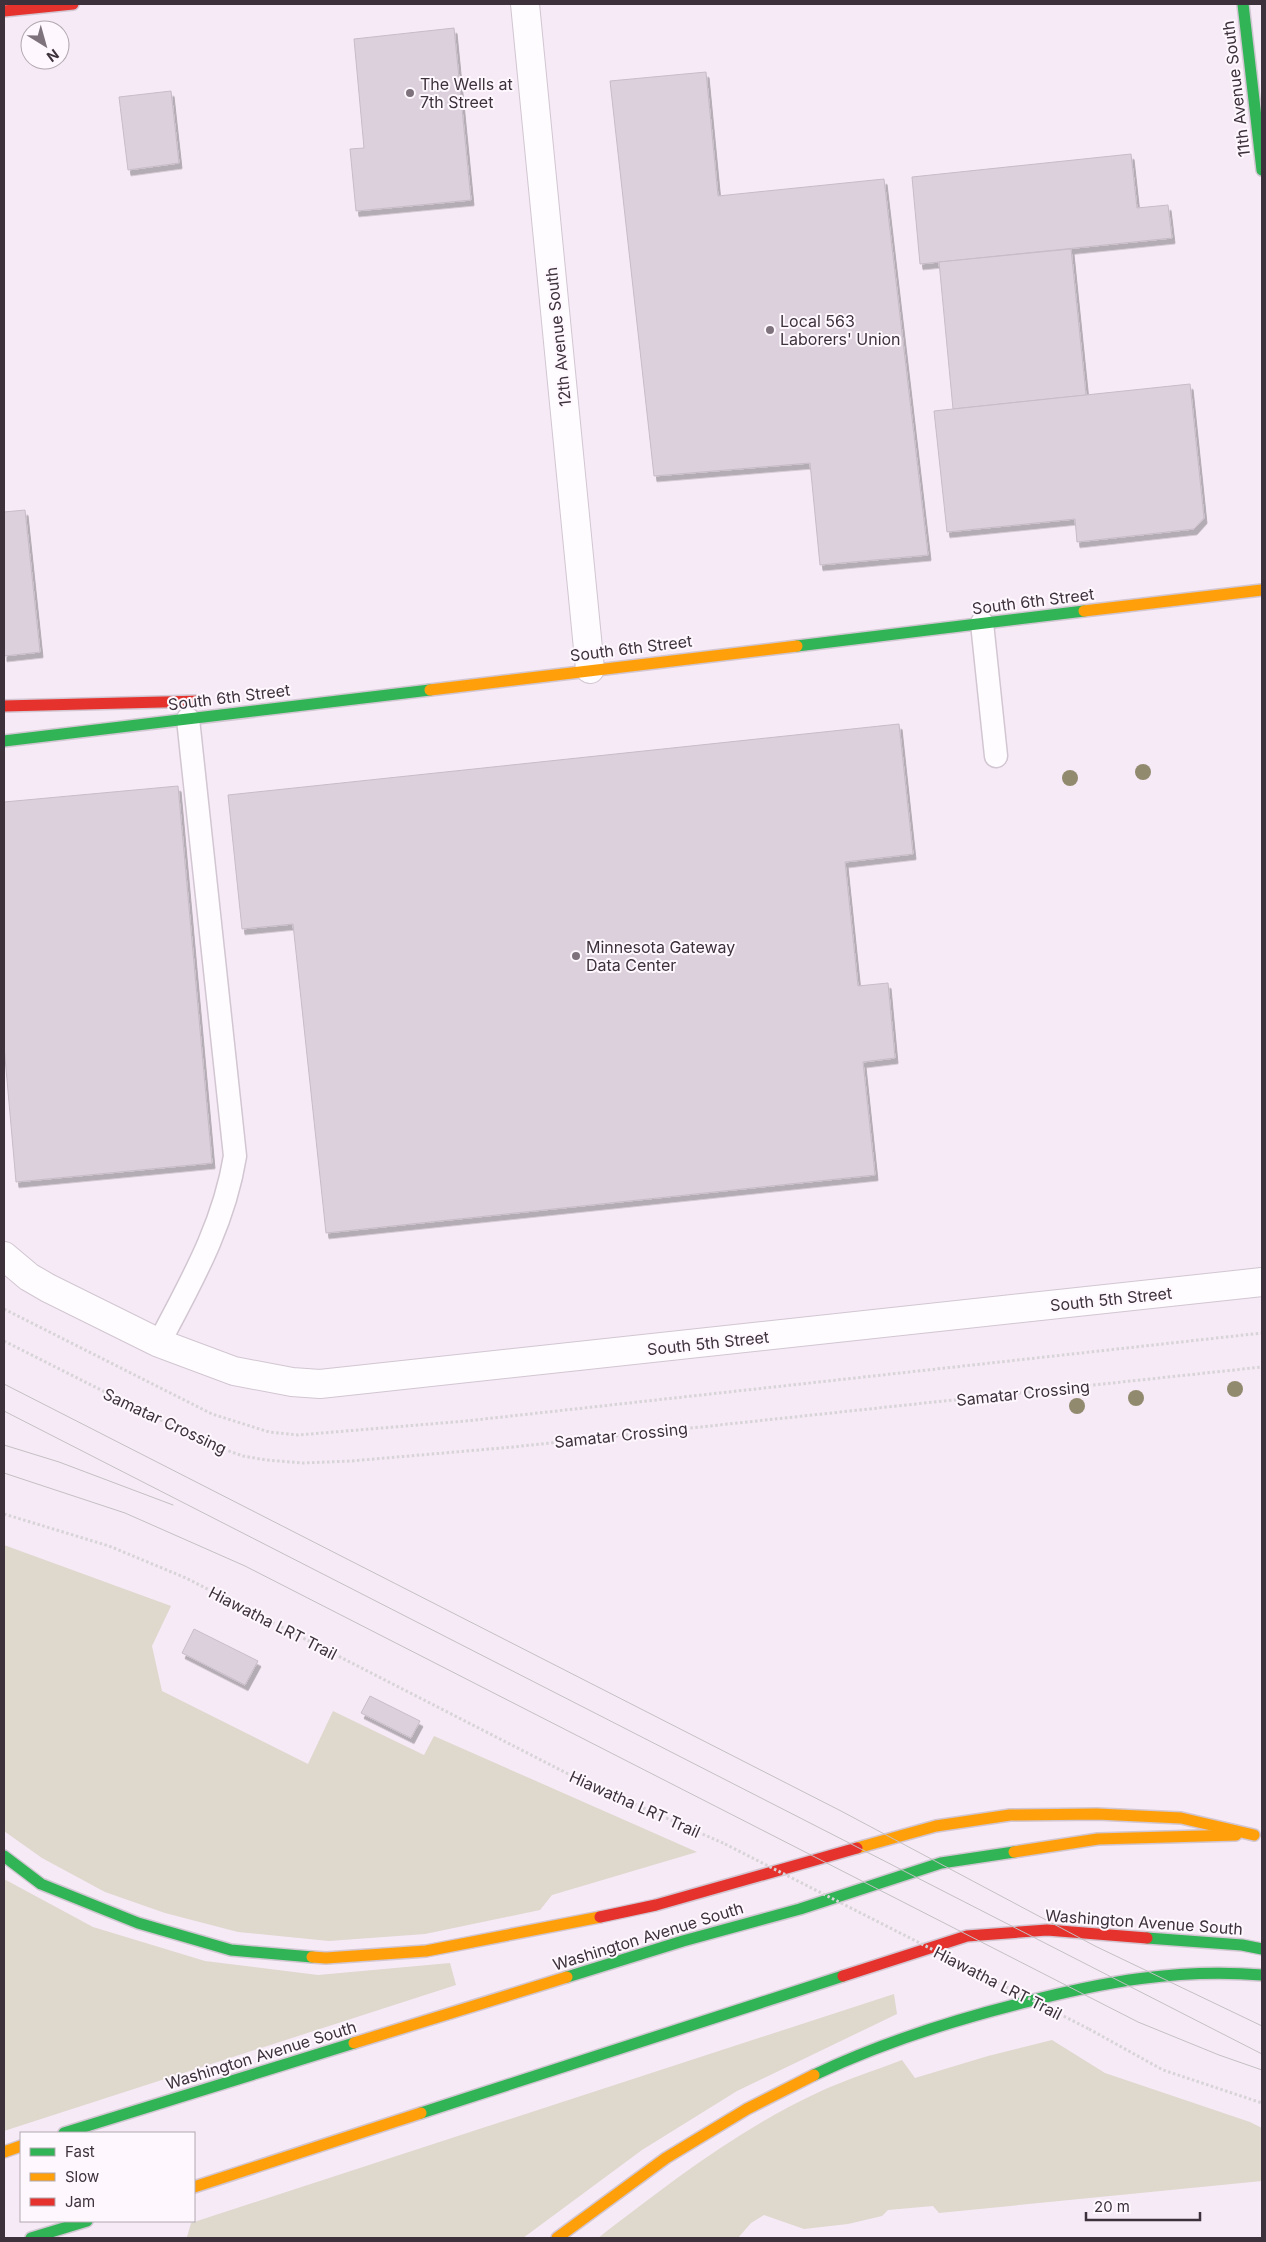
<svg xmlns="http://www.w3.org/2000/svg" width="1266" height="2242" font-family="Inter,sans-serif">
  <defs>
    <filter id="shadow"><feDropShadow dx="3" dy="5.5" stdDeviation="0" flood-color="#0004"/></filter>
  </defs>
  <rect width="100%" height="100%" fill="#f6eaf6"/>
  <!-- green -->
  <g fill="#ded8cd">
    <polygon points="4,1545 171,1606 152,1646 162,1691 308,1764 333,1711 424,1755 434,1736 697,1852 552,1895 540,1910 425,1934 329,1941 238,1932 165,1913 105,1892 42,1858 4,1831"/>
    <polygon points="4,1879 93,1927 205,1961 318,1975 450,1963 456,1985 4,2131"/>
    <polygon points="894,1994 897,2014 737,2091 642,2150 523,2238 187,2237 191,2223"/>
    <path d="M1052,2040L1105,2073L1250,2122L1262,2128V2181L939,2213L933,2206L888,2210L882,2216L848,2224L804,2229L764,2215L751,2223L738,2238H598C667,2185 737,2130 817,2093C844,2080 874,2071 902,2060L915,2078L988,2056Z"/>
  </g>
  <!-- building -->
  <g fill="#dbd0db" stroke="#c7bcc7" filter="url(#shadow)">
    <polygon points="454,28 471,200 356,211 350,149 364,148 354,39"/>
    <polygon points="706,72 718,196 884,179 928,555 820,565 810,463 654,476 610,81"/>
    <polygon points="171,91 179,163 128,170 119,97"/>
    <polygon points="1131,154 1137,208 1168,205 1172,238 920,264 912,177"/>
    <polygon points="1071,249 1086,395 953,409 939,262"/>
    <polygon points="1190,384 1204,518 1194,529 1077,542 1075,519 947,532 934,411"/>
    <polygon points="25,510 40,652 4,656 4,512"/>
    <polygon points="899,724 913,854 845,862 858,986 888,983 895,1058 863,1062 875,1175 326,1233 293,924 242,929 228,795"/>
    <polygon points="178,786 212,1163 16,1182 4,1046 4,802"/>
    <polygon points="194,1629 258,1661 245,1685 182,1653"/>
    <polygon points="370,1696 420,1721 411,1738 361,1713"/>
  </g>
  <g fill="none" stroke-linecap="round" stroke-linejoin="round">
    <defs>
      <g id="lane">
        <polyline points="982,623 996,756"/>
        <path d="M159,1343C191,1282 224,1225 235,1156L188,719"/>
      </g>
      <g id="street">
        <polyline points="525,4 590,669"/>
        <polyline points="4,1256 29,1277 48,1288 159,1343 234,1371 292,1382 320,1384 1262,1282"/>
      </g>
      <g id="fast">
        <polyline points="1243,4 1262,170"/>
        <polyline points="797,646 1084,611"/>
        <polyline points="4,741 430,690"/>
        <polyline points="4,1856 41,1884 138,1923 231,1950 312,1957"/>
        <polyline points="1147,1938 1242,1945 1262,1949"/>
        <polyline points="567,1977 683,1941 800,1909 941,1863 1014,1852"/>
        <path d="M814,2075C881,2043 950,2021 1022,2003C1103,1982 1178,1968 1262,1975"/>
        <polyline points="421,2113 843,1976"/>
        <polyline points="64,2133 354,2043"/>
        <polyline points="31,2238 87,2221"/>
      </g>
      <g id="slow">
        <polyline points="1084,611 1262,590"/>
        <polyline points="430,690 797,646"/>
        <polyline points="857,1848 936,1826 1010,1815 1097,1814 1181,1818 1254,1835"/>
        <polyline points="1014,1852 1098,1839 1236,1835"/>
        <polyline points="312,1957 326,1958 426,1951 600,1917"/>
        <polyline points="354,2043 567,1977"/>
        <polyline points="4,2152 21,2146"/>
        <polyline points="194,2187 421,2113"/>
        <polyline points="557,2238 666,2158 747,2109 814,2075"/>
      </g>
      <g id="jam">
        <polyline points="4,11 73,4"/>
        <polyline points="4,706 202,701"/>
        <polyline points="600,1917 656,1905 857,1848"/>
        <polyline points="843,1976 967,1936 1047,1930 1147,1938"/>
      </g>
    </defs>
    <!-- lane casing -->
    <use href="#lane" stroke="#d1c6d1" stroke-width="25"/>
    <!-- street casing -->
    <use href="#street" stroke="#d1c6d1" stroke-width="30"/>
    <!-- fast casing -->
    <use href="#fast" stroke="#d1c6d1" stroke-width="14"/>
    <!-- slow casing -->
    <use href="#slow" stroke="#d1c6d1" stroke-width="14"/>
    <!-- jam casing -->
    <use href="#jam" stroke="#d1c6d1" stroke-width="14"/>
    <!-- path -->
    <g stroke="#d7d4d7" stroke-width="3" stroke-dasharray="2.5 2.5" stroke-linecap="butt">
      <polyline points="4,1309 212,1414 269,1432 298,1435 466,1421 1262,1333"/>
      <polyline points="4,1341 206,1443 243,1456 266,1460 303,1463 351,1461 513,1447 1262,1367"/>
      <polyline points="4,1514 109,1546 186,1578 580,1780 725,1844"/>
      <polyline points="1089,2029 1163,2070 1262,2103"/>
    </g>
    <!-- lane -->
    <use href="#lane" stroke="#fefcfe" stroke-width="22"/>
    <!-- street -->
    <use href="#street" stroke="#fefcfe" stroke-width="28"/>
    <!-- fast -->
    <use href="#fast" stroke="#30b455" stroke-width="11"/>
    <!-- slow -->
    <use href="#slow" stroke="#ff9f0a" stroke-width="11"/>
    <!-- jam -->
    <use href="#jam" stroke="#e5322d" stroke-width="11"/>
    <!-- tram -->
    <g stroke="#c3c0c3" stroke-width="1">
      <polyline points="4,1384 841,1811 1095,1946 1262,2026"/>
      <polyline points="4,1411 1262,2054"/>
      <polyline points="4,1445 59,1462 173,1505"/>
      <polyline points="4,1473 125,1513 245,1566 1138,2022 1219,2055 1262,2070"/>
    </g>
    <!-- path-bridge -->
    <polyline stroke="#d7d4d7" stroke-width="3" stroke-dasharray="2.5 2.5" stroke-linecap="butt" points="725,1844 1089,2029"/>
  </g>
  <!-- trees -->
  <g fill="#928a6f">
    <circle cx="1143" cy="772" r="8"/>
    <circle cx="1070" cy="778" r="8"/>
    <circle cx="1235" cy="1389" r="8"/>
    <circle cx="1136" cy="1398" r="8"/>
    <circle cx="1077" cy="1406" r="8"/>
  </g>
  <!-- markers -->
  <g fill="#7e727d" stroke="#fef8fe" stroke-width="2">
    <circle cx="410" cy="93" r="5"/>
    <circle cx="770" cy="330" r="5"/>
    <circle cx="576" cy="956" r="5"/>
  </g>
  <g text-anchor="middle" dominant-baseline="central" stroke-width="4" stroke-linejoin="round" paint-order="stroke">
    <!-- poi labels -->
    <g font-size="16" fill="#3d313c" stroke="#fef8fe" text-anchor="start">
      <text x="420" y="84">The Wells at<tspan x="420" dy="18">7th Street</tspan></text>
      <text x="780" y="321">Local 563<tspan x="780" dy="18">Laborers' Union</tspan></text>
      <text x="586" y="947">Minnesota Gateway<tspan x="586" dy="18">Data Center</tspan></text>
    </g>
    <!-- street labels -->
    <g font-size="16" fill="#3d313c" stroke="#fef8fe">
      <text transform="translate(1236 89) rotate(-97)">11th Avenue South</text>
      <text transform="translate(558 337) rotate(-96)">12th Avenue South</text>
      <text transform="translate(1033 601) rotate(-7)">South 6th Street</text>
      <text transform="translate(631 648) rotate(-7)">South 6th Street</text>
      <text transform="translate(229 697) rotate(-7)">South 6th Street</text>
      <text transform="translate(1111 1299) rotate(-6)">South 5th Street</text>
      <text transform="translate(708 1343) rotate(-6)">South 5th Street</text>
      <text transform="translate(1023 1393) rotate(-6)">Samatar Crossing</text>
      <text transform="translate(165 1421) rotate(25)">Samatar Crossing</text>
      <text transform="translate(621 1435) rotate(-6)">Samatar Crossing</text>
      <text transform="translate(273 1623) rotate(27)">Hiawatha LRT Trail</text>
      <text transform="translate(635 1804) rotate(24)">Hiawatha LRT Trail</text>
      <text transform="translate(1144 1922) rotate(4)">Washington Avenue South</text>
      <text transform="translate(648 1936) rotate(-17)">Washington Avenue South</text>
      <text transform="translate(998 1983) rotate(27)">Hiawatha LRT Trail</text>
      <text transform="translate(261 2055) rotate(-17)">Washington Avenue South</text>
    </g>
  </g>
  <!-- border -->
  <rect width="1266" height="2242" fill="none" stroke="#3d313c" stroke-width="10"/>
  <!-- legend -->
  <rect x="20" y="2132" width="175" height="90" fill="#fef8fe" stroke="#b1a8b0"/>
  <rect x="30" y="2148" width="25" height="8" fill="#30b455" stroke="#b1a8b0"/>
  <text x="65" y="2157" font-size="15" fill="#3d313c">Fast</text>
  <rect x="30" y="2173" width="25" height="8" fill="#ff9f0a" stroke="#b1a8b0"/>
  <text x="65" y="2182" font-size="15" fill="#3d313c">Slow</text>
  <rect x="30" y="2198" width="25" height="8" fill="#e5322d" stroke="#b1a8b0"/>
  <text x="65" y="2207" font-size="15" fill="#3d313c">Jam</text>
  <!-- north arrow -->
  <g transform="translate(45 45) rotate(143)"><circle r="24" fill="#fef8fe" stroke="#b1a8b0"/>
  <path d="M0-4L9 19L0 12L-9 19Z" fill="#7e727d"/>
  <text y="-8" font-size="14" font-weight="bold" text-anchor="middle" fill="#3d313c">N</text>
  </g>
  <!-- scale -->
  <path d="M1086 2212v8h114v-8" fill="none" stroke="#3d313c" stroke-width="2.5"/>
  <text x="1094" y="2212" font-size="15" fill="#3d313c" stroke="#fef8fe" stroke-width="4" paint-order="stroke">20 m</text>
</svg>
